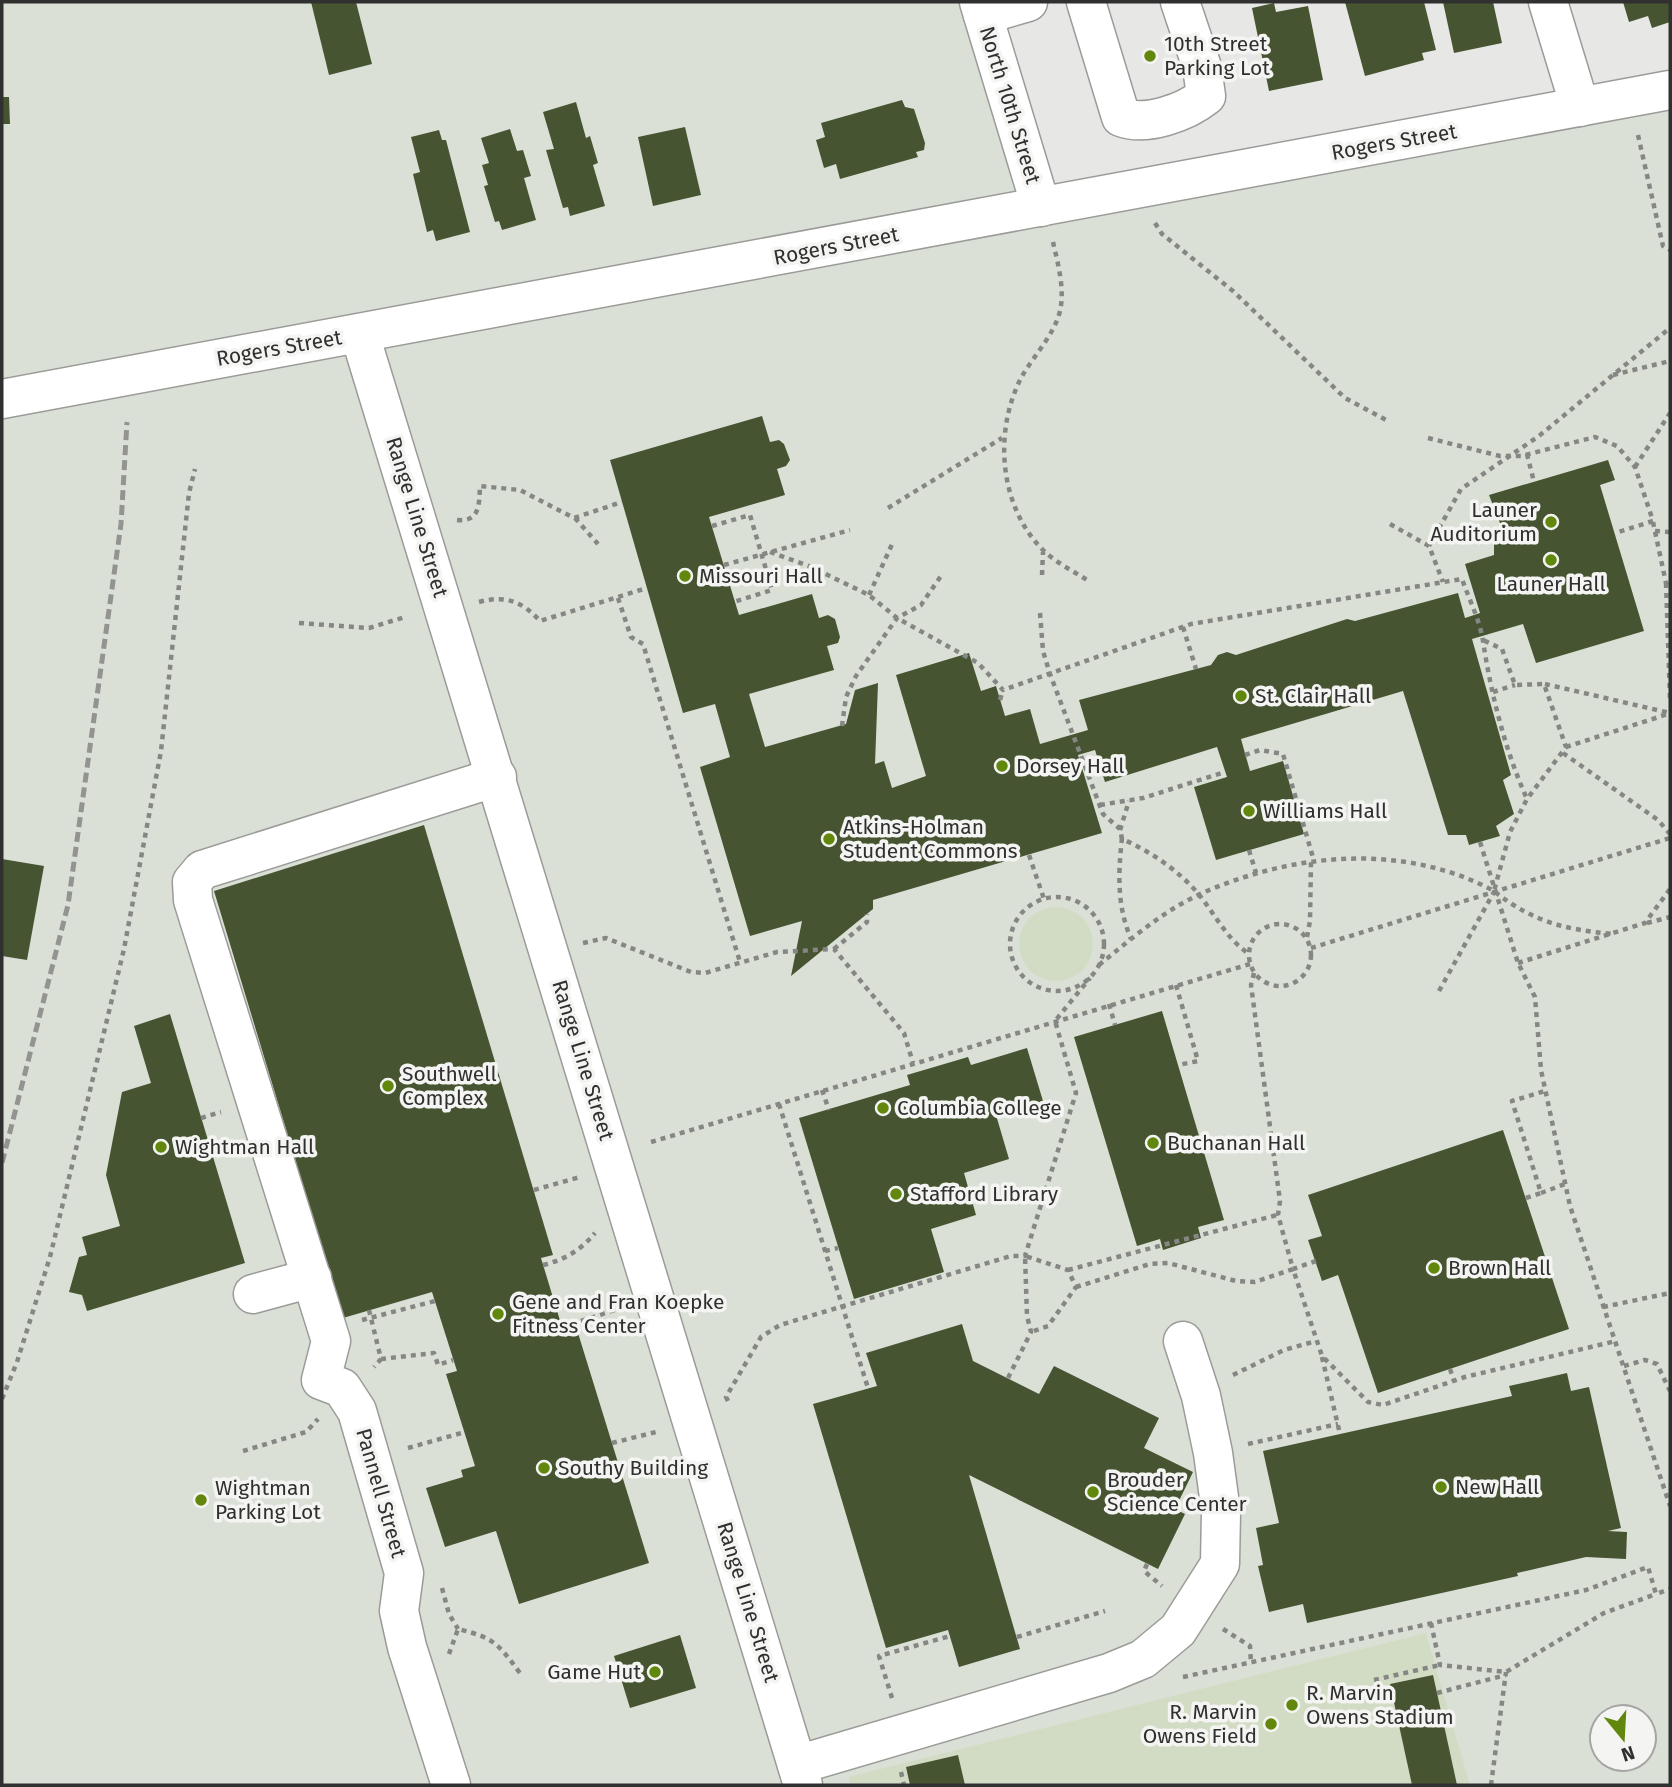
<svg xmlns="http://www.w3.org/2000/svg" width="1672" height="1787" font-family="'Fira Sans',sans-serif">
  <rect width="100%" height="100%" fill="#e7e8e5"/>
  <!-- built -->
  <path fill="#dbe0d6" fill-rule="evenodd" d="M2,2H979L1040,207L1670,90V1785H2ZM1602,1717H1644V1759H1602Z"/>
  <!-- green -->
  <g fill="#d2dcc5">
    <circle cx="1056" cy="944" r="37"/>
    <polygon points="1426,1633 1470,1785 851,1785 848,1777"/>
  </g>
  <!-- building -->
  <g fill="#465432">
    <polygon points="311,2 356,2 372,64 329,75"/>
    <polygon points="1345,2 1424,2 1436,50 1422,53 1424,60 1365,76"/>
    <polygon points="1443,2 1493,2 1502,43 1454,53"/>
    <polygon points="1623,2 1670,2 1670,22 1652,28 1648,16 1629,22"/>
    <polygon points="1274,3 1276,12 1308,6 1323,80 1269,91 1252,8"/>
    <polygon points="2,97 9,97 10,124 2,124"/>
    <polygon points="902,100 905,107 914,109 925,143 924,150 916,152 918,157 840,179 836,164 824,168 816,140 825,137 821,123"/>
    <polygon points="576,102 586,138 590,136 598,163 593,165 605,206 570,216 568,207 563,208 546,150 554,149 543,112"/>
    <polygon points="685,127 701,195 653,206 638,137"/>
    <polygon points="510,129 517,151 523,150 531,176 524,178 536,220 502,230 499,221 495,222 484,186 488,185 482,165 489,163 481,138"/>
    <polygon points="439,130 442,140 446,140 470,232 436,241 433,230 427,232 413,174 420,172 411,137"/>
    <polygon points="762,416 770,442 779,440 784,444 790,460 786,466 777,469 785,495 709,517 739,615 812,594 819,618 828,615 835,619 840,637 838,643 827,646 834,670 749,694 765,747 846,724 855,690 878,683 875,764 884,761 892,788 926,776 896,675 969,653 981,691 996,686 1005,716 1030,709 1040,744 1088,730 1079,700 1211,665 1218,655 1227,652 1236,655 1347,619 1355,621 1458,593 1465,618 1480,613 1465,564 1494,555 1494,543 1507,541 1489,495 1608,460 1615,480 1600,485 1644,631 1536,663 1523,624 1472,639 1511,775 1503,780 1514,814 1496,826 1500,836 1469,845 1466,835 1448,835 1403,691 1241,739 1250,771 1283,761 1304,834 1216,860 1194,787 1227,777 1217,747 1105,782 1095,750 1078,755 1102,833 873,900 873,909 791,976 802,921 750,936 700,767 730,757 715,704 683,713 610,460"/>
    <polygon points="424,825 553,1255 541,1258 565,1337 578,1333 649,1563 519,1604 496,1531 445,1547 426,1488 463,1477 461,1470 475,1466 446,1374 457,1371 432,1292 343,1318 214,891"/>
    <polygon points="2,859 44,866 27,960 2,956"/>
    <polygon points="1162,1011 1224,1220 1198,1227 1201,1238 1163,1250 1160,1239 1137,1246 1074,1037"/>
    <polygon points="170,1014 245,1263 87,1311 82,1295 69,1292 79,1257 87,1255 82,1237 120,1226 106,1175 122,1092 151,1083 134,1026"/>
    <polygon points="1027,1048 1043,1101 996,1115 1009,1159 964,1173 976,1215 931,1229 944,1272 854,1299 799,1118 910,1085 907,1075 968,1057 971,1065"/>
    <polygon points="1503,1130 1569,1329 1378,1393 1338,1275 1322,1281 1308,1240 1322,1236 1308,1195"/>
    <polygon points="962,1324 973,1361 1039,1394 1054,1366 1159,1418 1144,1448 1193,1472 1175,1509 1185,1514 1158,1569 969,1475 1020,1649 959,1667 948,1630 886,1648 813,1404 877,1386 866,1353"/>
    <polygon points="1567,1373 1571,1391 1589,1387 1621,1528 1608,1531 1627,1532 1626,1559 1586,1557 1517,1573 1518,1576 1307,1623 1303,1604 1269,1612 1258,1566 1263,1565 1256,1528 1279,1523 1263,1451 1512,1396 1509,1386"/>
    <polygon points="680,1635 696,1688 630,1708 614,1656"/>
    <polygon points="1433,1675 1437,1693 1457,1785 1412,1785 1390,1684"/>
    <polygon points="958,1755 965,1785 910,1785 906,1767"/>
  </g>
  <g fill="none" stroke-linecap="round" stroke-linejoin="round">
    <defs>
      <g id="minor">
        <polyline points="979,2 1041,207"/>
        <path d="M1086,2L1121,117C1146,127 1186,112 1206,96L1202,67L1180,2"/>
        <polyline points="1548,2 1580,107"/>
        <polyline points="983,15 1028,2"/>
        <polyline points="360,335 803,1785"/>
        <polyline points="2,399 1670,90"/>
        <polyline points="253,1294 312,1278"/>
        <polyline points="797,1765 1109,1673 1143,1659 1178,1630 1220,1564 1221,1512 1213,1453 1201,1396 1183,1341"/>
        <polyline points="451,1785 407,1647 399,1611 404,1573 357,1411 342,1388 321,1380 331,1341 193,900 192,882 202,870 497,777"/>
      </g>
    </defs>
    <!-- minor casing -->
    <use href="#minor" stroke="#9b9c99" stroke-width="41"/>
    <!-- path -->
    <g stroke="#868785" stroke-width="4.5" stroke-dasharray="5 5" stroke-linecap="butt">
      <polyline points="1638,135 1663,246 1670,250"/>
      <polyline points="1155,223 1162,234 1233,291 1345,398 1388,421"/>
      <path d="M1053,242C1058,264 1065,289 1060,311C1054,336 1032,357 1020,380C994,433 999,506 1043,550C1055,562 1073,571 1087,580"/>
      <polyline points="1613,375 1670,361"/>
      <polyline points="1428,438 1500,456 1521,456 1595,437 1617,446 1635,467 1653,521 1615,533"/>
      <polyline points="1527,454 1534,482"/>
      <polyline points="1635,467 1670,413"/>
      <polyline points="888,508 1002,438"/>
      <polyline points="575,518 598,544"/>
      <path d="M457,520C480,522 479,505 480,486L520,490L574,518L622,502"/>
      <polyline points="1653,522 1666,583 1670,587"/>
      <polyline points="1390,524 1429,546 1443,582"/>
      <polyline points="712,526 750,515 772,590 734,602"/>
      <polyline points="1655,531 1670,532"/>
      <polyline points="1429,546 1461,489 1539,436 1670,328"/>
      <path d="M770,552L809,566L869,595L897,618L978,663L1003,690L1191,624L1462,579C1469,599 1480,621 1483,641C1491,694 1505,750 1527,799"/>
      <polyline points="724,565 850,530"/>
      <polyline points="1042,575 1043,552"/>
      <polyline points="1666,583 1670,698"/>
      <polyline points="869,595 893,542"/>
      <polyline points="618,598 631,637 643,644 740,962"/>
      <path d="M479,602C505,595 522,601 540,621L647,588"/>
      <path d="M1040,613L1043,651L1050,674L1103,814L1120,829L1122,839C1150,851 1181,872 1200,896C1216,916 1227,939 1249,954"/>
      <polyline points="299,623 369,628 405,617"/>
      <polyline points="1183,627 1196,669"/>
      <polyline points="1545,684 1670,713"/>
      <polyline points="1493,692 1515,685"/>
      <polyline points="1000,700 1003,690"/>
      <polyline points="842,726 846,697 856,676 897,618 921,605 943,573"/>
      <polyline points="1566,747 1668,714"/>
      <polyline points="1563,753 1658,820 1670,834"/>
      <polyline points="1245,755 1260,750 1283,754 1314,861"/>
      <polyline points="1100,805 1143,798 1225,772"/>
      <polyline points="1120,830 1129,801"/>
      <path d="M1122,838C1118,874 1117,906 1131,939"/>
      <polyline points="1480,842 1518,963 1535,997 1541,1070 1570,1206 1670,1506"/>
      <polyline points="1249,850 1256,873"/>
      <polyline points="1029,855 1044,899"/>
      <path d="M1495,892C1534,922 1563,929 1612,934"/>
      <circle cx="1057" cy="944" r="47"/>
      <polyline points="1647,923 1670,917"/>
      <circle cx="1280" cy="955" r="31"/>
      <polyline points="1307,937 1310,921 1311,862"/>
      <polyline points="583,943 606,938 691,972 705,973 777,952 834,949 904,1033 913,1063"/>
      <polyline points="1311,948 1670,838"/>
      <polyline points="834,949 867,922 867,914"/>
      <polyline points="1518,963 1645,923 1670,889"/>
      <path d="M1099,965C1131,939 1162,912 1200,894C1292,853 1403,842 1494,891L1510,832L1527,799L1566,747L1544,684L1515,685L1502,649L1483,640"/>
      <polyline points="1254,973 1251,985 1280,1201 1278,1215 1293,1269 1316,1261"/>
      <polyline points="1176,985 1198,1061 1178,1065"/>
      <polyline points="1439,991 1494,892"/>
      <polyline points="1109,1004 1115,1025"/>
      <polyline points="822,1090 829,1110"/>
      <polyline points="779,1104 868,1388"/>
      <polyline points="201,1118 221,1112"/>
      <polyline points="651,1142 1250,964"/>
      <polyline points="534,1190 580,1177"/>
      <polyline points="1541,1193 1565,1184"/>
      <polyline points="1526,1198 1541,1193 1512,1101 1545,1091"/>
      <polyline points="825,1251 838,1248"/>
      <path d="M543,1265C564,1260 581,1250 595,1233"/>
      <polyline points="1068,1270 1277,1215"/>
      <polyline points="1076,1287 1150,1264 1168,1263 1236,1281 1255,1282 1293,1269 1322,1356 1368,1402 1383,1405 1465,1377 1616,1341"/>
      <polyline points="1603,1307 1670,1293"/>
      <polyline points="369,1310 381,1359 374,1367"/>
      <polyline points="362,1320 435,1301"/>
      <polyline points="562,1327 618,1309"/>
      <polyline points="1322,1357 1340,1434"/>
      <polyline points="381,1359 434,1353 438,1365 453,1360"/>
      <polyline points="1624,1366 1645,1360 1657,1364 1670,1391"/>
      <polyline points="1450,1369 1454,1381"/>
      <polyline points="1233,1375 1284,1350 1316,1341"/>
      <polyline points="1008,1378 1031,1332 1027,1316 1025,1256 1068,1270 1076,1287 1048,1326 1031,1332"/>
      <polyline points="2,1399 17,1362 50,1257 124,949 161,751 189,493 195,469"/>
      <polyline points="728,1401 726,1397 761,1337 780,1325 1011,1256 1025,1256 1076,1093 1055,1021 1090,978"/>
      <polyline points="612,1443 656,1432"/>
      <polyline points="1248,1444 1338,1424"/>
      <polyline points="408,1448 465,1432"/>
      <polyline points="243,1451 306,1432 318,1419"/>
      <polyline points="1147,1564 1144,1571 1162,1586"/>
      <polyline points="442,1588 449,1614 458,1629"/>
      <polyline points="1431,1623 1440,1665 1506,1672 1604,1613 1656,1594"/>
      <polyline points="1223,1629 1250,1646 1251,1663"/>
      <polyline points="1017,1637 1105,1611"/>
      <path d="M449,1654L458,1629C495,1638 498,1644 520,1673"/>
      <polyline points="1183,1677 1586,1590 1648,1567 1656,1594 1670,1589"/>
      <polyline points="1374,1680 1440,1665"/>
      <polyline points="1437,1693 1506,1675"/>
      <polyline points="892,1698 879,1656 950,1636"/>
      <polyline points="901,1772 904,1785"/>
      <polyline points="1491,1785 1506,1672"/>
    </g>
    <!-- minor -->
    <use href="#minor" stroke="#fff" stroke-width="38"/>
    <!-- rail -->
    <polyline stroke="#939492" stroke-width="5" stroke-dasharray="10 5" stroke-linecap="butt" points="2,1163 68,905 121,524 127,422"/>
  </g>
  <!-- markers -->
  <g fill="#61870d" stroke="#f4f5f2" stroke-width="2.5">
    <circle cx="1150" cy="56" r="7"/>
    <circle cx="1551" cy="522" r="7"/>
    <circle cx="1551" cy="560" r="7"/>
    <circle cx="685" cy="576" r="7"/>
    <circle cx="1241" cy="696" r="7"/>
    <circle cx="1002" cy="766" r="7"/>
    <circle cx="1249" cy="811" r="7"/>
    <circle cx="829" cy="839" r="7"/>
    <circle cx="388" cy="1086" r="7"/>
    <circle cx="883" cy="1108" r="7"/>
    <circle cx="1153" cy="1143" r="7"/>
    <circle cx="161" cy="1147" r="7"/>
    <circle cx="896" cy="1194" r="7"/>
    <circle cx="1434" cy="1268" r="7"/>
    <circle cx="498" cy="1314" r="7"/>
    <circle cx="544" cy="1468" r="7"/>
    <circle cx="1441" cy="1487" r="7"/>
    <circle cx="1093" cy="1492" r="7"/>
    <circle cx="201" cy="1500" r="7"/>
    <circle cx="655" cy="1672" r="7"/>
    <circle cx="1292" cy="1705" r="7"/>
    <circle cx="1271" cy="1724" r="7"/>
  </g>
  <g text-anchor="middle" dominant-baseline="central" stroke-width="7" stroke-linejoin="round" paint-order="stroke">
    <!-- poi labels -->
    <g font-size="21" fill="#2f302f" stroke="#f4f5f2" text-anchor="start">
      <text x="1164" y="44">10th Street<tspan x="1164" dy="24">Parking Lot</tspan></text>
      <text x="1537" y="510" text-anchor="end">Launer<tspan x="1537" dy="24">Auditorium</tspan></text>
      <text x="699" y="576">Missouri Hall</text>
      <text x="1551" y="584" text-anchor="middle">Launer Hall</text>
      <text x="1255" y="696">St. Clair Hall</text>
      <text x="1016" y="766">Dorsey Hall</text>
      <text x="1263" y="811">Williams Hall</text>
      <text x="843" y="827">Atkins-Holman<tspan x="843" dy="24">Student Commons</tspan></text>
      <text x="402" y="1074">Southwell<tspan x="402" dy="24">Complex</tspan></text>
      <text x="897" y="1108">Columbia College</text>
      <text x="1167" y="1143">Buchanan Hall</text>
      <text x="175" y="1147">Wightman Hall</text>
      <text x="910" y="1194">Stafford Library</text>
      <text x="1448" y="1268">Brown Hall</text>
      <text x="512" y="1302">Gene and Fran Koepke<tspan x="512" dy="24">Fitness Center</tspan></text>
      <text x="558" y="1468">Southy Building</text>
      <text x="1107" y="1480">Brouder<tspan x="1107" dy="24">Science Center</tspan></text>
      <text x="1455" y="1487">New Hall</text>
      <text x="215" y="1488">Wightman<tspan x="215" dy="24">Parking Lot</tspan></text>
      <text x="641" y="1672" text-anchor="end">Game Hut</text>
      <text x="1306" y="1693">R. Marvin<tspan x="1306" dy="24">Owens Stadium</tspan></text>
      <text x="1257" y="1712" text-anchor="end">R. Marvin<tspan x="1257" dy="24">Owens Field</tspan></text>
    </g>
    <!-- street labels -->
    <g font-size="21" fill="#2f302f" stroke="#f4f5f2">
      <text transform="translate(1010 105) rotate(73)">North 10th Street</text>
      <text transform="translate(1394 142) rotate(-10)">Rogers Street</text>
      <text transform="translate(836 246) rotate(-11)">Rogers Street</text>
      <text transform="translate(279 348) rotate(-10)">Rogers Street</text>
      <text transform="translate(417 517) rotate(73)">Range Line Street</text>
      <text transform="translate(583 1060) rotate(73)">Range Line Street</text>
      <text transform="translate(381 1493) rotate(74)">Pannell Street</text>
      <text transform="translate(748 1602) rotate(73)">Range Line Street</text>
    </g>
  </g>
  <!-- border -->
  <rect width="1672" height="1787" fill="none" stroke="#2f302f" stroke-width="7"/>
  <!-- north arrow -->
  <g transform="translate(1623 1738) rotate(162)"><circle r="33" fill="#f4f5f2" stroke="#a5a6a4" stroke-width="2"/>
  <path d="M0-5L12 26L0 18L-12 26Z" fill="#61870d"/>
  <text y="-10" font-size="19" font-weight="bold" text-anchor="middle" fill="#2f302f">N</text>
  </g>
</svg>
